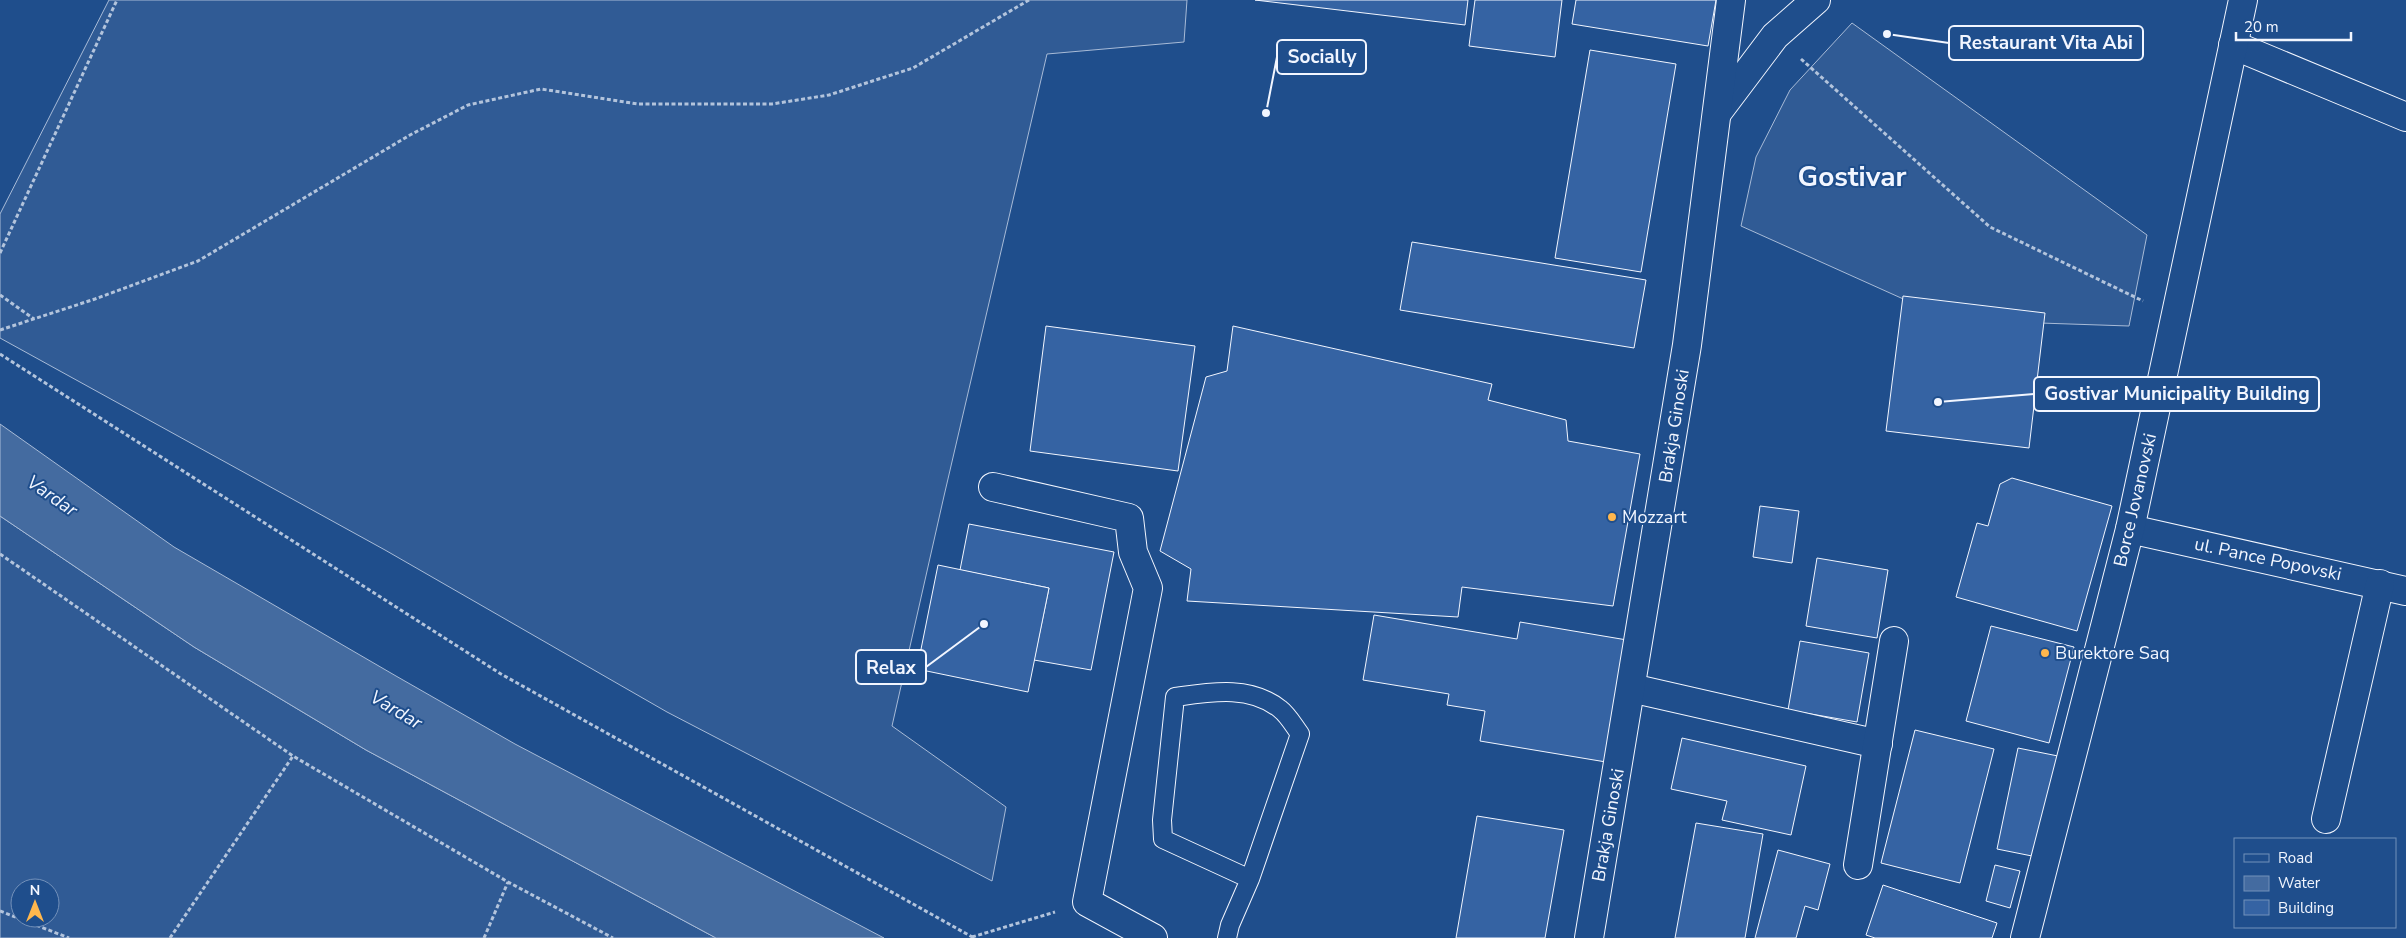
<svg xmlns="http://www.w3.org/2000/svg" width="2406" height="938" font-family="'Nunito Sans',sans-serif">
  <rect width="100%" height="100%" fill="#1f4e8c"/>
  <!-- built -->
  <g fill="#305b95" stroke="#a8bbd7" fill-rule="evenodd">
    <polygon points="109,0 1187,0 1184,42 1047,54 944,496 892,726 1006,807 992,881 667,712 385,550 0,338 0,214"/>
    <polygon points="1852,23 2147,235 2129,326 1950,320 1741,226 1756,157 1790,90"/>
    <path d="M0,516L194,647L366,750L716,938H0ZM20,888H50V918H20Z"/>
  </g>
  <!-- water -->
  <polygon fill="#446ba0" stroke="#a8bbd7" points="0,424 174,547 396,676 515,744 884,938 716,938 366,750 194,647 0,516"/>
  <!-- building -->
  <g fill="#3563a3" stroke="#f2f6ff">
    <polygon points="1255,0 1468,0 1465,25"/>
    <polygon points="1475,0 1562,0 1555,57 1469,46"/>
    <polygon points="1576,0 1716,0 1708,46 1572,24"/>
    <polygon points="1590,50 1676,64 1641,272 1555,258"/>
    <polygon points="1412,242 1646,280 1634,348 1400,310"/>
    <polygon points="1903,296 2045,313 2029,448 1886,431"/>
    <polygon points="1046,326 1195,346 1178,471 1030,451"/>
    <polygon points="1233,326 1492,384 1488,400 1566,420 1568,441 1640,454 1613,606 1462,587 1458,617 1187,601 1191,569 1160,551 1206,377 1227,371"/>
    <polygon points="2012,478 2112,506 2077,631 1956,597 1977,523 1988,526 2000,484"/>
    <polygon points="1760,506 1799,511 1792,563 1753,557"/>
    <polygon points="969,524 1114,552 1091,670 1034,660 1049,588 960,570"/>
    <polygon points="1817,558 1888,570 1877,638 1806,626"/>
    <polygon points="938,565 1049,588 1028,692 917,669"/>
    <polygon points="1374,615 1517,639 1520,622 1627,640 1606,762 1480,741 1485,711 1447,705 1449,694 1363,680"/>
    <polygon points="1991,626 2074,647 2049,743 1966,721"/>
    <polygon points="1800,641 1869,653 1857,722 1788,710"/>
    <polygon points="1915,730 1994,749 1960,883 1881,863"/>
    <polygon points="1682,738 1806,766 1791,835 1722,820 1727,801 1671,789"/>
    <polygon points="2018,748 2058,756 2037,857 1997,849"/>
    <polygon points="1477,816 1564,830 1545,938 1456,938"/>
    <polygon points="1696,823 1763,834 1745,938 1675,938"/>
    <polygon points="1778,850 1830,864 1818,910 1805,906 1796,938 1755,938"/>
    <polygon points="1995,865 2020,871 2010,908 1986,901"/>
    <polygon points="1883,885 1997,923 1992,938 1875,938 1866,935"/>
  </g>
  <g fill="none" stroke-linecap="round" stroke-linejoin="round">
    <defs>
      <path id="service" d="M1227,938L1230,925L1250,879L1300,734C1294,726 1288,715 1280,709C1250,685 1211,692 1175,697L1162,820L1163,839L1250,879"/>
      <g id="minor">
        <polyline points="2233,45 2406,117"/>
        <polyline points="993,487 1129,518 1133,552 1148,588 1087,902 1153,938"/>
        <polyline points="2130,529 2406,591"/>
        <polyline points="1631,688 1878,744"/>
        <polyline points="2326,819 2380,584"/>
        <polyline points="1858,865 1894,641"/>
        <polyline points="2025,938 2130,529 2243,0"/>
      </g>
      <g id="tertiary">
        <polyline points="1717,113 1775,36 1816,0"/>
        <polyline points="1589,938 1687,345 1731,0"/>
      </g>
    </defs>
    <!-- service casing -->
    <use href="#service" stroke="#f2f6ff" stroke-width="20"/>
    <!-- minor casing -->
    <use href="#minor" stroke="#f2f6ff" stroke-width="30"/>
    <!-- tertiary casing -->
    <use href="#tertiary" stroke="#f2f6ff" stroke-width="30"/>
    <!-- path -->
    <g stroke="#b3c4dc" stroke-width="3" stroke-dasharray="4 2.5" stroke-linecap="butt">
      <polyline points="1801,59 1990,227 2143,301"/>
      <polyline points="0,253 117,0"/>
      <polyline points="0,295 34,319"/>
      <polyline points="0,330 95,299 198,261 410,135 468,105 541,89 638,104 772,104 829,95 913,68 1029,0"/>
      <polyline points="0,354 501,674 974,938"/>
      <polyline points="0,554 293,756 508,882 613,938"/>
      <polyline points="0,911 69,938"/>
      <polyline points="972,937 1055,912"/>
      <polyline points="170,938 293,756"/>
      <polyline points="484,938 508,882"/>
    </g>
    <!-- service -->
    <use href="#service" stroke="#1f4e8c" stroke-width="18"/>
    <!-- minor -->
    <use href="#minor" stroke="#1f4e8c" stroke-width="28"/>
    <!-- tertiary -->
    <use href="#tertiary" stroke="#1f4e8c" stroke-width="28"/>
  </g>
  <!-- markers -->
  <g fill="#ffb74d" stroke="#1f4e8c" stroke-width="2">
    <circle cx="1612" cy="517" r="5"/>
    <circle cx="2045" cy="653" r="5"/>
  </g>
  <g text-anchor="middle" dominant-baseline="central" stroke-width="4" stroke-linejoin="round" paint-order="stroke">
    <!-- street labels -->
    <g font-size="18" fill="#f2f6ff" stroke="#1f4e8c">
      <text transform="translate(1674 426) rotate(-81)">Brakja Ginoski</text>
      <text transform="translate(2135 500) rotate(-77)">Borce Jovanovski</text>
      <text transform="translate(2268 559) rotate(12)">ul. Pance Popovski</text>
      <text transform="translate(1608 825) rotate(-80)">Brakja Ginoski</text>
    </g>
    <!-- poi labels -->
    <g font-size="18" fill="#f2f6ff" stroke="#1f4e8c" text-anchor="start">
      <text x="1622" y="517">Mozzart</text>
      <text x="2055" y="653">Burektore Saq</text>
    </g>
    <!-- water labels -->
    <g font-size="19" font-style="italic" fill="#f2f6ff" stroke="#1f4e8c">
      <text transform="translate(52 496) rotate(35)">Vardar</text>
      <text transform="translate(396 710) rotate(31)">Vardar</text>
    </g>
    <!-- town labels -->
    <g font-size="28" font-weight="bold" fill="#f2f6ff" stroke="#1f4e8c">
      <text x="1852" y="177">Gostivar</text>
    </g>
  </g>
  <!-- callouts -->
  <path fill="none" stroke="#f2f6ff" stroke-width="2" d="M1887 34L1949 43M1266 113L1277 57M1938 402L2034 394M984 624L926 667"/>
  <g fill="#f2f6ff" stroke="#1f4e8c" stroke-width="2">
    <circle cx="1887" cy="34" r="5"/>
    <circle cx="1266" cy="113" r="5"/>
    <circle cx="1938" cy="402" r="5"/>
    <circle cx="984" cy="624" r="5"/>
  </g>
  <g fill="#1f4e8c" stroke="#f2f6ff" stroke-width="2">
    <rect x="1949" y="26" width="194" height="34" rx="5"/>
    <rect x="1277" y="40" width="89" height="34" rx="5"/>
    <rect x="2034" y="377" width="285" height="34" rx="5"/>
    <rect x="856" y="650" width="70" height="34" rx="5"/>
  </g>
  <g font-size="19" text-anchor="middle" font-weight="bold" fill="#f2f6ff">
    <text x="2046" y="49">Restaurant Vita Abi</text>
    <text x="1322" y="63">Socially</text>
    <text x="2177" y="400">Gostivar Municipality Building</text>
    <text x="891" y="674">Relax</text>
  </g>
  <!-- legend -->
  <rect x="2234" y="838" width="162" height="90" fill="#1f4e8c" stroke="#7391ba"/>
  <rect x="2244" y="854" width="25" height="8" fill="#1f4e8c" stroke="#7391ba"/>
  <text x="2278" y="863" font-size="15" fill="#f2f6ff">Road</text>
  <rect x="2244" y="876" width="25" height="15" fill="#446ba0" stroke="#7391ba"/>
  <text x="2278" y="888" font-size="15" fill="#f2f6ff">Water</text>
  <rect x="2244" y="900" width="25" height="15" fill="#3563a3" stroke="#7391ba"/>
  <text x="2278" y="913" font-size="15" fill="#f2f6ff">Building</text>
  <!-- north arrow -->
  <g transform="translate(35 903)"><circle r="24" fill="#1f4e8c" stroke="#7391ba"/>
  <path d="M0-4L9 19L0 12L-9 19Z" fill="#ffb74d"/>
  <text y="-8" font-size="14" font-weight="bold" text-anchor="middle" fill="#f2f6ff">N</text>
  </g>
  <!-- scale -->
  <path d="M2236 32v8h115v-8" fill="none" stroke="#f2f6ff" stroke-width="2.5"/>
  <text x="2244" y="32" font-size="15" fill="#f2f6ff" stroke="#1f4e8c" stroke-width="4" paint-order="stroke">20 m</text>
</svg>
